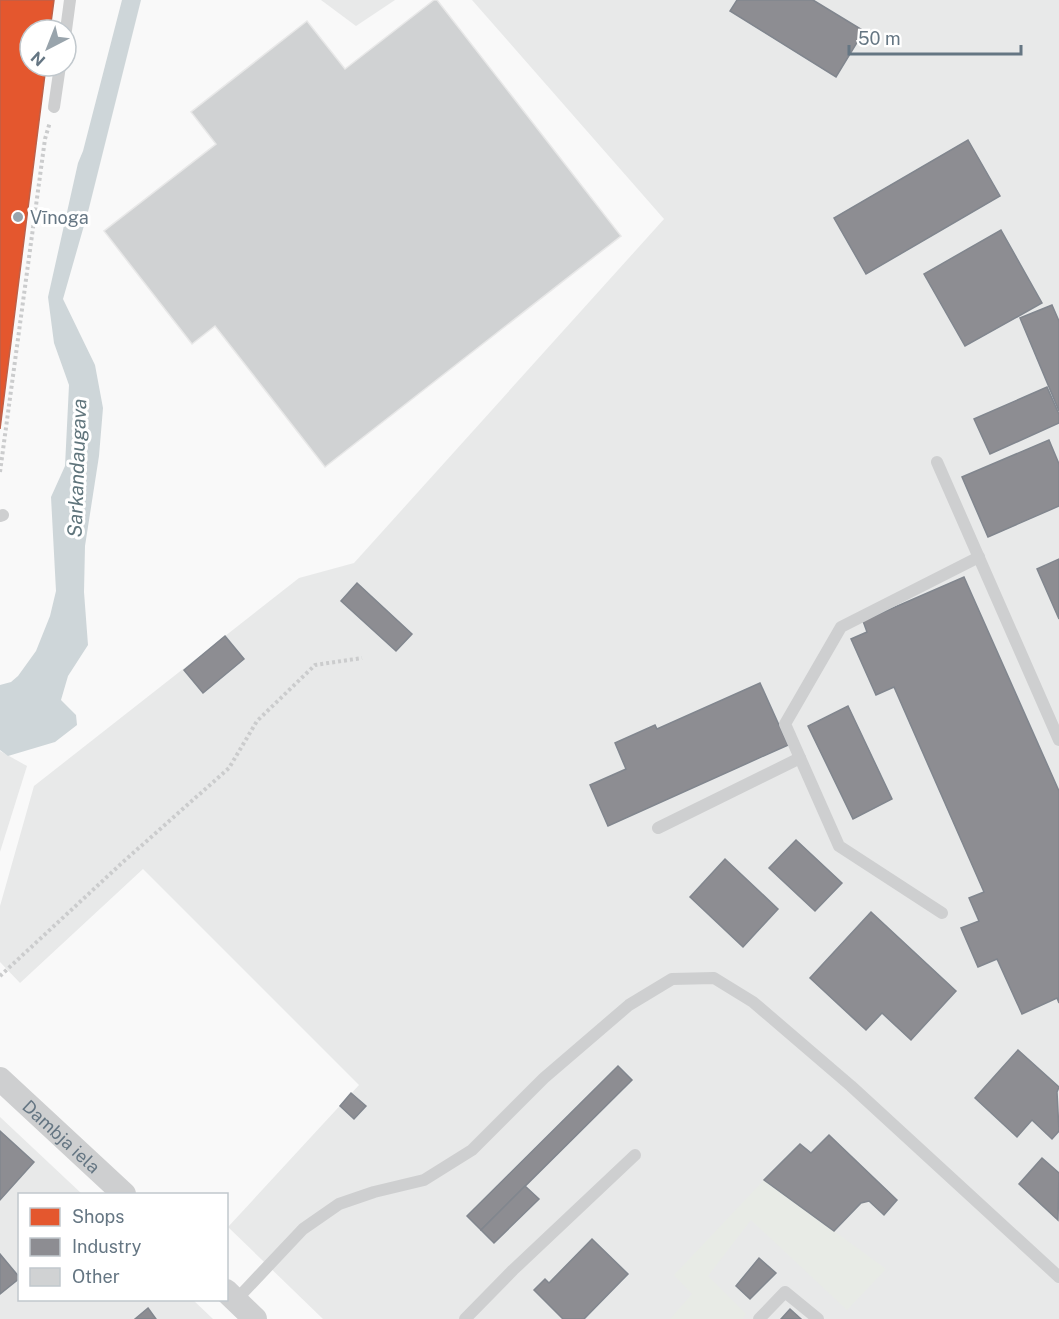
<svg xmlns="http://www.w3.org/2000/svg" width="1059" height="1319" font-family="'Public Sans',sans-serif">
  <rect width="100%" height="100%" fill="#f9f9f9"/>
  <!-- built -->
  <g fill="#e8e9e9">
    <polygon points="321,0 395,0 356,26"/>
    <polygon points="472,0 1059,0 1059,1319 323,1319 228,1227 359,1085 143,869 20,983 0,962 0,906 34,786 299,578 354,563 664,219"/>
    <polygon points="0,751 27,766 0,852"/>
    <polygon points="0,1117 82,1194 20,1194 20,1300 193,1300 213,1319 0,1319"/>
  </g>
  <!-- green -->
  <polygon fill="#e8ebe6" points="764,1180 886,1269 847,1310 751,1220 708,1276 746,1314 742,1319 670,1319 692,1294 674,1275"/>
  <!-- water -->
  <polygon fill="#ced6d9" points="122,0 141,0 89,208 63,299 95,365 103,408 99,456 85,546 84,592 88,645 68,676 61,700 76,715 77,725 55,742 8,756 0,750 0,685 11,682 18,676 36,651 50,616 56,591 51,497 65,466 69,385 54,343 48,297 78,163 83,151"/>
  <!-- shops -->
  <polygon fill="#e4572e" stroke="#be6048" stroke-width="1.5" points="0,0 54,0 50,30 30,30 30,66 46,66 0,429"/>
  <!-- industry -->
  <g fill="#8d8d92" stroke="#81868e" stroke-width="1.5">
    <polygon points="737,0 813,0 864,31 836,77 730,11"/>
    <polygon points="968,140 1000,196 866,274 834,218"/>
    <polygon points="1001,230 1042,303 965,346 924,274"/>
    <polygon points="1052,305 1059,321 1059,411 1020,318"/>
    <polygon points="1047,387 1059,414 1059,423 990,454 974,419"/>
    <polygon points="1049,440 1059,464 1059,506 988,537 962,477"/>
    <polygon points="1059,559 1059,619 1037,569"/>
    <polygon points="964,577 1059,791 1059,1003 1057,998 1022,1014 997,959 978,967 961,928 979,921 969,898 984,892 894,687 876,695 851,639 867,632 863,621"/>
    <polygon points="357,583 412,634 396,651 341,601"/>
    <polygon points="225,636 244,659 203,693 184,670"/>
    <polygon points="760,683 788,745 608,826 590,785 626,769 615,743 655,725 657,729"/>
    <polygon points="848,706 892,799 853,819 808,726"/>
    <polygon points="796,840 842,883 815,911 769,868"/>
    <polygon points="725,859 778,909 743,947 690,897"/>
    <polygon points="871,912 956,991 911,1040 882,1013 866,1030 810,978"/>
    <polygon points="1018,1050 1059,1087 1057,1092 1059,1131 1052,1139 1032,1120 1017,1137 975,1098"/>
    <polygon points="618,1066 632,1080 481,1230 467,1216"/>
    <polygon points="351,1093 366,1106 354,1119 340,1106"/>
    <polygon points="0,1131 34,1162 0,1200"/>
    <polygon points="829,1135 897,1200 884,1215 869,1201 861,1203 834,1231 764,1180 800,1144 811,1153"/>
    <polygon points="1042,1158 1059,1173 1058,1220 1019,1184"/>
    <polygon points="525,1186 539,1199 494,1243 481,1230"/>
    <polygon points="592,1239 628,1274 584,1319 563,1319 534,1290 545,1279 549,1283"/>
    <polygon points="0,1254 20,1278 0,1294"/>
    <polygon points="759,1258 776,1273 750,1299 736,1286"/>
    <polygon points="148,1308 156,1319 135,1319"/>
    <polygon points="790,1309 801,1319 781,1319"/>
  </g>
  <!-- building -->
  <polygon fill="#d0d2d3" stroke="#e8e8e8" stroke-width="1.5" points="434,0 437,0 621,236 325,467 215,326 192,344 104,231 216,144 191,112 307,21 345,69"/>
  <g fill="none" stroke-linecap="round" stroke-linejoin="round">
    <!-- path -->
    <g stroke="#cbcccd" stroke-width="4" stroke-dasharray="3 3" stroke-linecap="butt">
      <polyline points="0,472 45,139 50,122"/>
      <polyline points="0,976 123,862 229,768 257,721 315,665 362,658"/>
    </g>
    <!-- service -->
    <g stroke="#cecfd0" stroke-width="12">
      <polyline points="66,30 70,0"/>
      <polyline points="54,107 60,66"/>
      <polyline points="937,462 1059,740"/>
      <polyline points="0,516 3,515"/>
      <polyline points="658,828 800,758"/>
      <polyline points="942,913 839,846 785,724 841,627 979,557"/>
      <polyline points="236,1300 303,1229 339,1204 374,1192 424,1180 472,1150 544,1078 629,1005 672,979 714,978 753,1002 851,1086 1059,1277"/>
      <polyline points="465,1319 513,1270 635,1155"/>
      <polyline points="759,1319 785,1292 818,1319"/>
    </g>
    <!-- minor -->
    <g stroke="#cecfd0" stroke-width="24">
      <path id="s1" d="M0,1079L124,1194"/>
      <polyline points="226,1291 255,1319"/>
    </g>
  </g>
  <!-- markers -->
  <circle fill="#99a4ac" stroke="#fff" stroke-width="2" cx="18" cy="217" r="6"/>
  <g text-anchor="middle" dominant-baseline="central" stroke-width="6" stroke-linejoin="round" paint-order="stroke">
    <!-- poi labels -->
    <g font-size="18" fill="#657683" stroke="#fff" text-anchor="start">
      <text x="30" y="217">Vīnoga</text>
    </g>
    <!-- street labels -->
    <g font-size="18" fill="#657683" stroke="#fff">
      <text stroke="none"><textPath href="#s1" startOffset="84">Dambja iela</textPath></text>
    </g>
    <!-- water labels -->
    <g font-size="20" font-style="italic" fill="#60757c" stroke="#fff">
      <text transform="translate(77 468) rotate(-88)">Sarkandaugava</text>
    </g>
  </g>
  <!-- legend -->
  <rect x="18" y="1193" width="210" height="108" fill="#ffffff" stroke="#c1c8cd" stroke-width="1.5"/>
  <rect x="30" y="1208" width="30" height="18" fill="#e4572e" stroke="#c1c8cd" stroke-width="1.5"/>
  <text x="72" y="1223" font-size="18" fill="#657683">Shops</text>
  <rect x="30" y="1238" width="30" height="18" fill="#8d8d92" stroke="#c1c8cd" stroke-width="1.5"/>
  <text x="72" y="1253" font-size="18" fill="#657683">Industry</text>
  <rect x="30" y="1268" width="30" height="18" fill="#d0d2d3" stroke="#c1c8cd" stroke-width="1.5"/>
  <text x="72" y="1283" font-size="18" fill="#657683">Other</text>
  <!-- north arrow -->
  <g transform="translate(48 48) rotate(222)"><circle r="28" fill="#ffffff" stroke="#c1c8cd" stroke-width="1.5"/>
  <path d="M0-4.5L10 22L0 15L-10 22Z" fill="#99a4ac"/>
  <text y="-9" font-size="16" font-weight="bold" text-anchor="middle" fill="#657683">N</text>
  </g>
  <!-- scale -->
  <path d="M849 45v9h172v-9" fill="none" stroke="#657683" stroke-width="3"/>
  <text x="858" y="45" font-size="18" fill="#657683" stroke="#ffffff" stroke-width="4.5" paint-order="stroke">50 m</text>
</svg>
